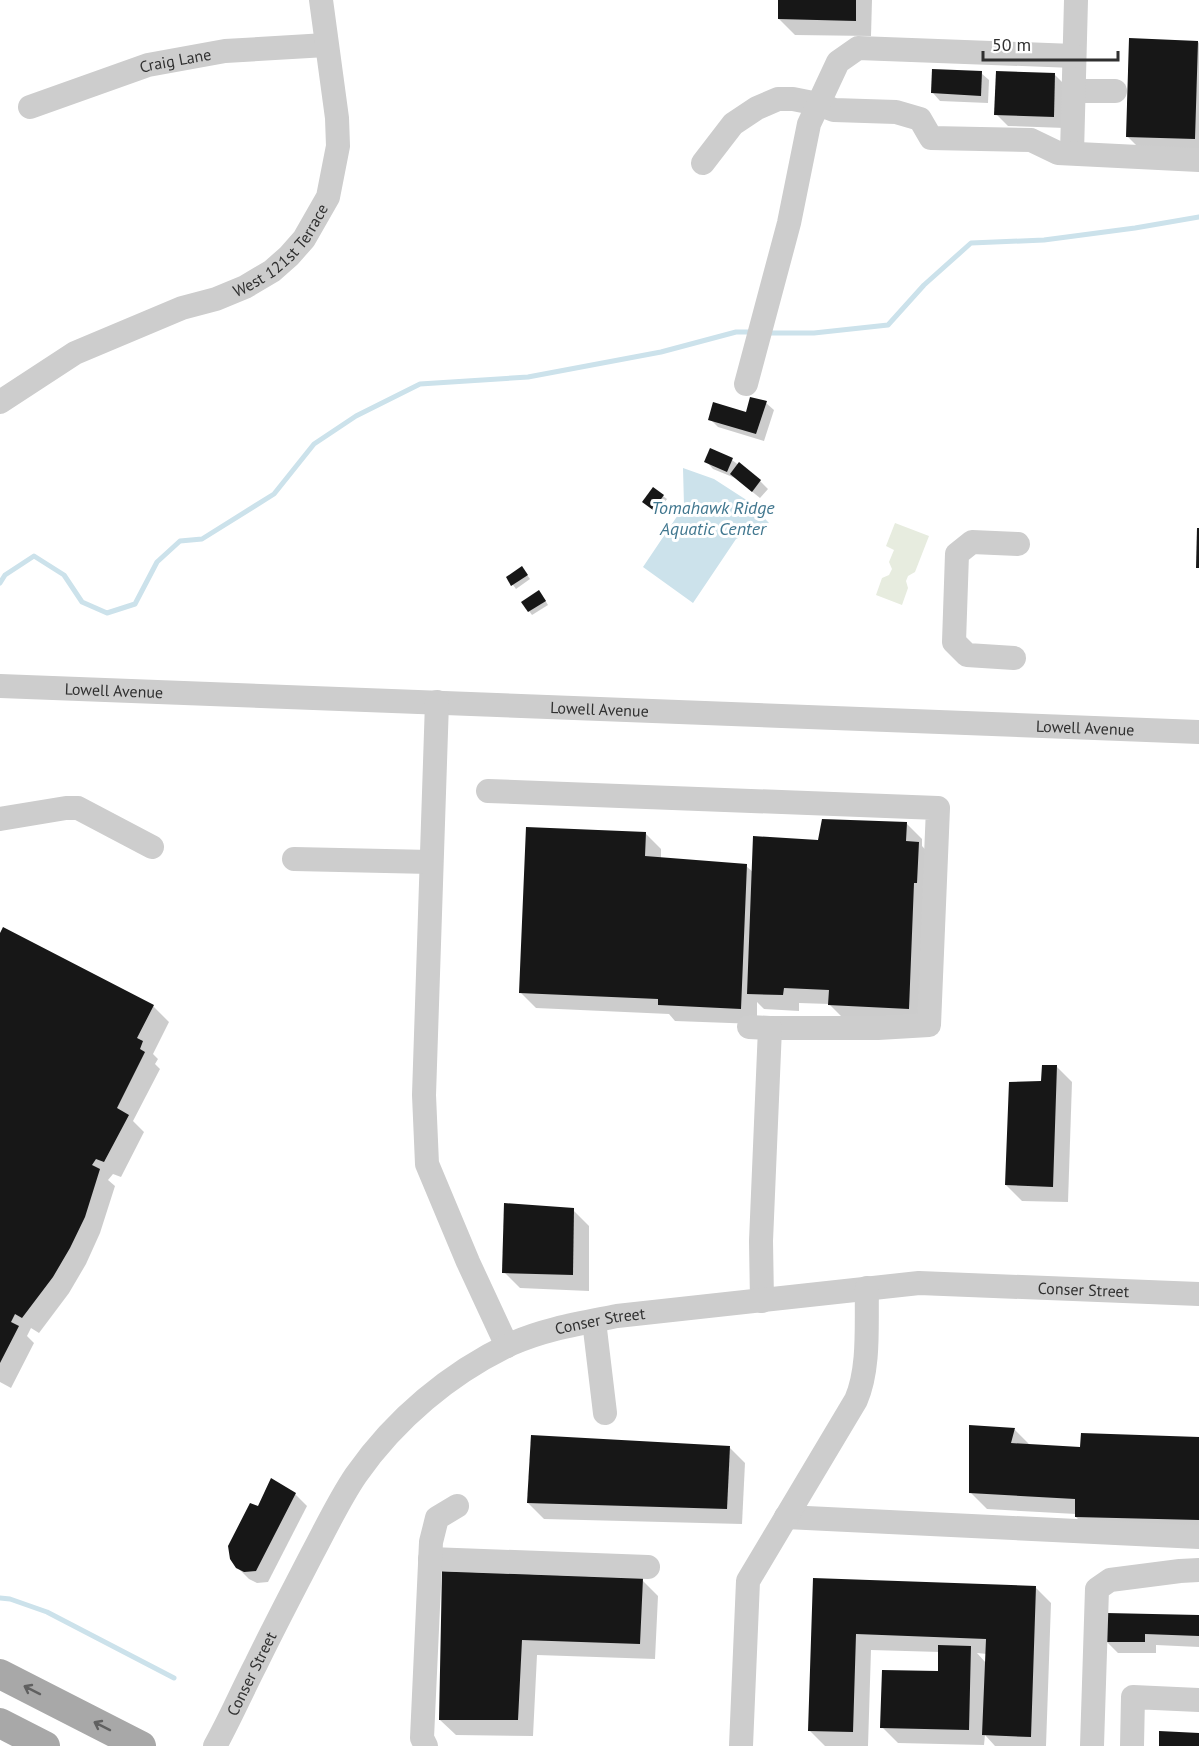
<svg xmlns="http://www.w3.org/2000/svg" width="1199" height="1746" font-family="'PT Sans',sans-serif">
  <rect width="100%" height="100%" fill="#fff"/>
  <!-- green -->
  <polygon fill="#e7ecdf" points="895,523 929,536 915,572 908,576 906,581 908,588 902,605 876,595 882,578 889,575 892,569 889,562 894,550 886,546"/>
  <!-- water -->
  <polygon fill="#cce2eb" points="683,468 714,479 748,501 769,523 736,539 693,603 643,567 684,506"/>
  <!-- shadow -->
  <g fill="#0003" fill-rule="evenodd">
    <polygon points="780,0 872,0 871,36 795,35 779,19"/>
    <polygon points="1198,42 1199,43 1199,154 1143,152 1127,136"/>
    <polygon points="981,73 989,80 988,103 940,101 933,93"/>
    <polygon points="1055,75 1067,87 1065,128 1008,126 996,114"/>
    <polygon points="766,403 774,410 764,441 718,427 710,419 747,414"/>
    <polygon points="711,450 732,460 760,481 768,489 760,498 735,478 713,469 706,461"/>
    <polygon points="663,496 667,499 657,512 648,506"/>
    <polygon points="525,572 530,579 516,589 508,578"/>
    <polygon points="542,595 548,605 532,615 529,611"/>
    <polygon points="906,823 922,839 922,846 935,860 925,1024 846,1021 829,1004 799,1003 799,1011 764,1009 757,1002 757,1024 675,1021 669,1014 536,1008 520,992 645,833 661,849 661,859 746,866 753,872 819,841"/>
    <polygon points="0,937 153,1006 169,1022 153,1054 158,1059 155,1064 160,1069 133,1121 144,1132 121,1177 113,1174 108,1180 115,1186 100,1233 86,1264 69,1293 39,1333 31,1328 27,1336 34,1343 11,1388 0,1382"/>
    <polygon points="1056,1066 1072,1082 1068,1202 1022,1201 1006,1185 1043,1082"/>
    <polygon points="573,1210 589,1226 589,1291 520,1288 504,1272"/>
    <polygon points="970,1427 1015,1430 1031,1446 1082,1449 1199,1439 1199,1535 1092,1533 1076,1517 1076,1514 987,1509 971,1493"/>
    <polygon points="730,1448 745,1463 742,1524 544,1519 528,1503"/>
    <polygon points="272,1480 295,1494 307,1506 268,1582 257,1583 249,1579 237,1567 259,1507"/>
    <polygon points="443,1573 642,1580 658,1596 655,1659 537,1655 533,1736 456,1735 440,1720"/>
    <path d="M815,1579L1035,1587L1051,1603L1046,1746H995L985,1735L984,1745L898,1743L882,1727L939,1673L940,1652L871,1650L868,1746H825L809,1730ZM977,1653L987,1654L986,1663Z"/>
    <polygon points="1199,1616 1199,1647 1156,1645 1156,1653 1118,1653 1106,1641"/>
  </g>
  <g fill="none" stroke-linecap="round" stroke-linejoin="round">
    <!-- stream -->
    <g stroke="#cce2eb" stroke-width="5">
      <polyline points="766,333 814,333 888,325 924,285 971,243 1044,240 1135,228 1199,217"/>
      <polyline points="0,583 5,575 34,556 64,575 82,602 107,613 135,604 157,562 180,541 202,539 274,494 314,444 356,416 420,384 528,377 661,352 736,332 754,332"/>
      <polyline points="0,1598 10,1599 47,1612 174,1678"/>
    </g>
  </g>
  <!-- building -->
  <g fill="#171717">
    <polygon points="778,0 856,0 856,21 778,19"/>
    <polygon points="1129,38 1198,41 1195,139 1126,137"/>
    <polygon points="932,69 982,71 981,96 931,93"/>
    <polygon points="996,71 1055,73 1054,117 994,115"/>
    <polygon points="750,397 767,401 756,434 708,420 713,402 746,412"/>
    <polygon points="710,448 733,458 727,472 704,462"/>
    <polygon points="739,462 761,480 752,492 730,474"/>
    <polygon points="653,487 664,495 653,510 642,502"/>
    <polygon points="1197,528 1199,528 1199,568 1196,568"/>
    <polygon points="522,566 528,575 511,586 506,577"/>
    <polygon points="539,590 546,601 528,612 521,602"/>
    <polygon points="822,819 907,822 906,841 919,842 917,883 914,883 909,1009 828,1005 829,990 784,988 783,995 747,994 753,836 818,840"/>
    <polygon points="526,827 646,832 645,856 747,864 741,1009 658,1005 658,999 519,993"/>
    <polygon points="3,927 154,1005 137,1038 143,1041 140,1049 145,1052 117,1108 129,1115 104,1162 96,1159 92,1165 100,1169 85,1217 70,1248 53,1277 22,1318 15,1314 11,1322 19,1326 0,1363 0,933"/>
    <polygon points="1042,1065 1057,1065 1053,1187 1005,1185 1009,1082 1041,1081"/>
    <polygon points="504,1203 574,1208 573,1275 502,1273"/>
    <polygon points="969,1425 1015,1428 1011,1443 1080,1447 1081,1433 1199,1437 1199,1520 1075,1517 1075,1499 969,1493"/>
    <polygon points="531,1435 730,1446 727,1509 527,1503"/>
    <polygon points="271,1478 296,1493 256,1571 244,1572 236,1568 230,1559 228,1546 250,1503 258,1506"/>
    <polygon points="442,1571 643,1578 640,1644 522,1640 518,1720 439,1720"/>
    <polygon points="813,1578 1036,1586 1031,1737 982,1735 986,1639 856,1634 853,1732 808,1731"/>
    <polygon points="1106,1613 1199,1615 1199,1636 1145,1634 1145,1642 1105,1642"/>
    <polygon points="938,1645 971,1646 969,1730 880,1728 882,1670 938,1671"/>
    <polygon points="1159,1731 1199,1733 1199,1746 1159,1746"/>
  </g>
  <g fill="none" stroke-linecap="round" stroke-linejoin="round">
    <!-- minor -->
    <g stroke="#cdcdcd" stroke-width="24">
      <polyline points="1074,91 1115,91"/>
      <path id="s1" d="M30,107L148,65L225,51L326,45"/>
      <polyline points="1072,153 1076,0"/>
      <polyline points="703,163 733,124 757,108 778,99 793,99 818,104 834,110 896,112 920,119 931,138 1031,140 1058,153 1199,160"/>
      <polyline points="746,384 789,223 809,124 838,62 858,48 1074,56"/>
      <path id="s2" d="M0,402L75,353L182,308L216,299L245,287L272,271L289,256L304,239L328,197L338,146L337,118L321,0"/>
      <polyline points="1014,658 967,655 954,642 957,554 972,542 1018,544"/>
      <path id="s3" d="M0,686L1199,732"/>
      <polyline points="437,702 424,1095 427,1164 468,1262 507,1346"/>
      <polyline points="488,791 938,808 929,1025 878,1028 770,1028"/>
      <polyline points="0,819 66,808 78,808 152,847"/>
      <polyline points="294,859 431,862"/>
      <polyline points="749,1027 770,1028 761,1241 762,1301"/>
      <polyline points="594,1321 605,1413"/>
      <polyline points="786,1517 1199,1537"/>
      <polyline points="430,1559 648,1567"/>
      <path id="s4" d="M215,1746C230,1719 242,1691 256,1664C274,1627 293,1591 312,1554C326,1528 339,1500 356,1475C395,1419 450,1373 511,1344C544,1329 582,1323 617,1316L919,1283L1199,1294"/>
      <polyline points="426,1746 422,1738 431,1542 437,1518 457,1506"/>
      <path d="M741,1746L748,1581L856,1400C870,1368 866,1323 867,1288"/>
      <polyline points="1092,1746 1097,1589 1110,1580 1180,1571 1199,1570"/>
      <polyline points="1132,1746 1133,1697 1199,1700"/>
    </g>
    <!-- major -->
    <g stroke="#a8a8a8" stroke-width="30">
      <polyline points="0,1674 141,1746"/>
      <polyline points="0,1723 45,1746"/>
    </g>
  </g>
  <!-- one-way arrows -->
  <defs><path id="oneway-shaft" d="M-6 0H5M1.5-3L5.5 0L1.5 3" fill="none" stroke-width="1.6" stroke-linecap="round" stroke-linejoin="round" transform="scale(1.5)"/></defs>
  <g stroke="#606060">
    <use href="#oneway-shaft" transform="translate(32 1690) rotate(-153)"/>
    <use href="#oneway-shaft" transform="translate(102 1726) rotate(-153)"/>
  </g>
  <g text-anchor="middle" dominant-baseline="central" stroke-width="6" stroke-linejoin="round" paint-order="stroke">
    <!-- street labels -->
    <g font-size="16" fill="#303030" stroke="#fff">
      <text stroke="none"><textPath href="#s1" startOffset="153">Craig Lane</textPath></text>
      <text stroke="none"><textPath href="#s2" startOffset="324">West 121st Terrace</textPath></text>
      <text stroke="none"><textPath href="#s3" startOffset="114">Lowell Avenue</textPath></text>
      <text stroke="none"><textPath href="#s3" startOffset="600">Lowell Avenue</textPath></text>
      <text stroke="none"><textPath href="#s3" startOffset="1086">Lowell Avenue</textPath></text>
      <text stroke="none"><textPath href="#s4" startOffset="1089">Conser Street</textPath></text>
      <text stroke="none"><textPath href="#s4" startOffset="603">Conser Street</textPath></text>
      <text stroke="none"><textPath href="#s4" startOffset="81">Conser Street</textPath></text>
    </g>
    <!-- water labels -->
    <g font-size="18" font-style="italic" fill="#41778f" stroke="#fff">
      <text x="713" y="507">Tomahawk Ridge<tspan x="713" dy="21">Aquatic Center</tspan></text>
    </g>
  </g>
  <!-- scale -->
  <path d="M983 51v9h135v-9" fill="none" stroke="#303030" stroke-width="3"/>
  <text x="992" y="51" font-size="18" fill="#303030" stroke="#ffffff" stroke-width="4.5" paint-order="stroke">50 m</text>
</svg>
